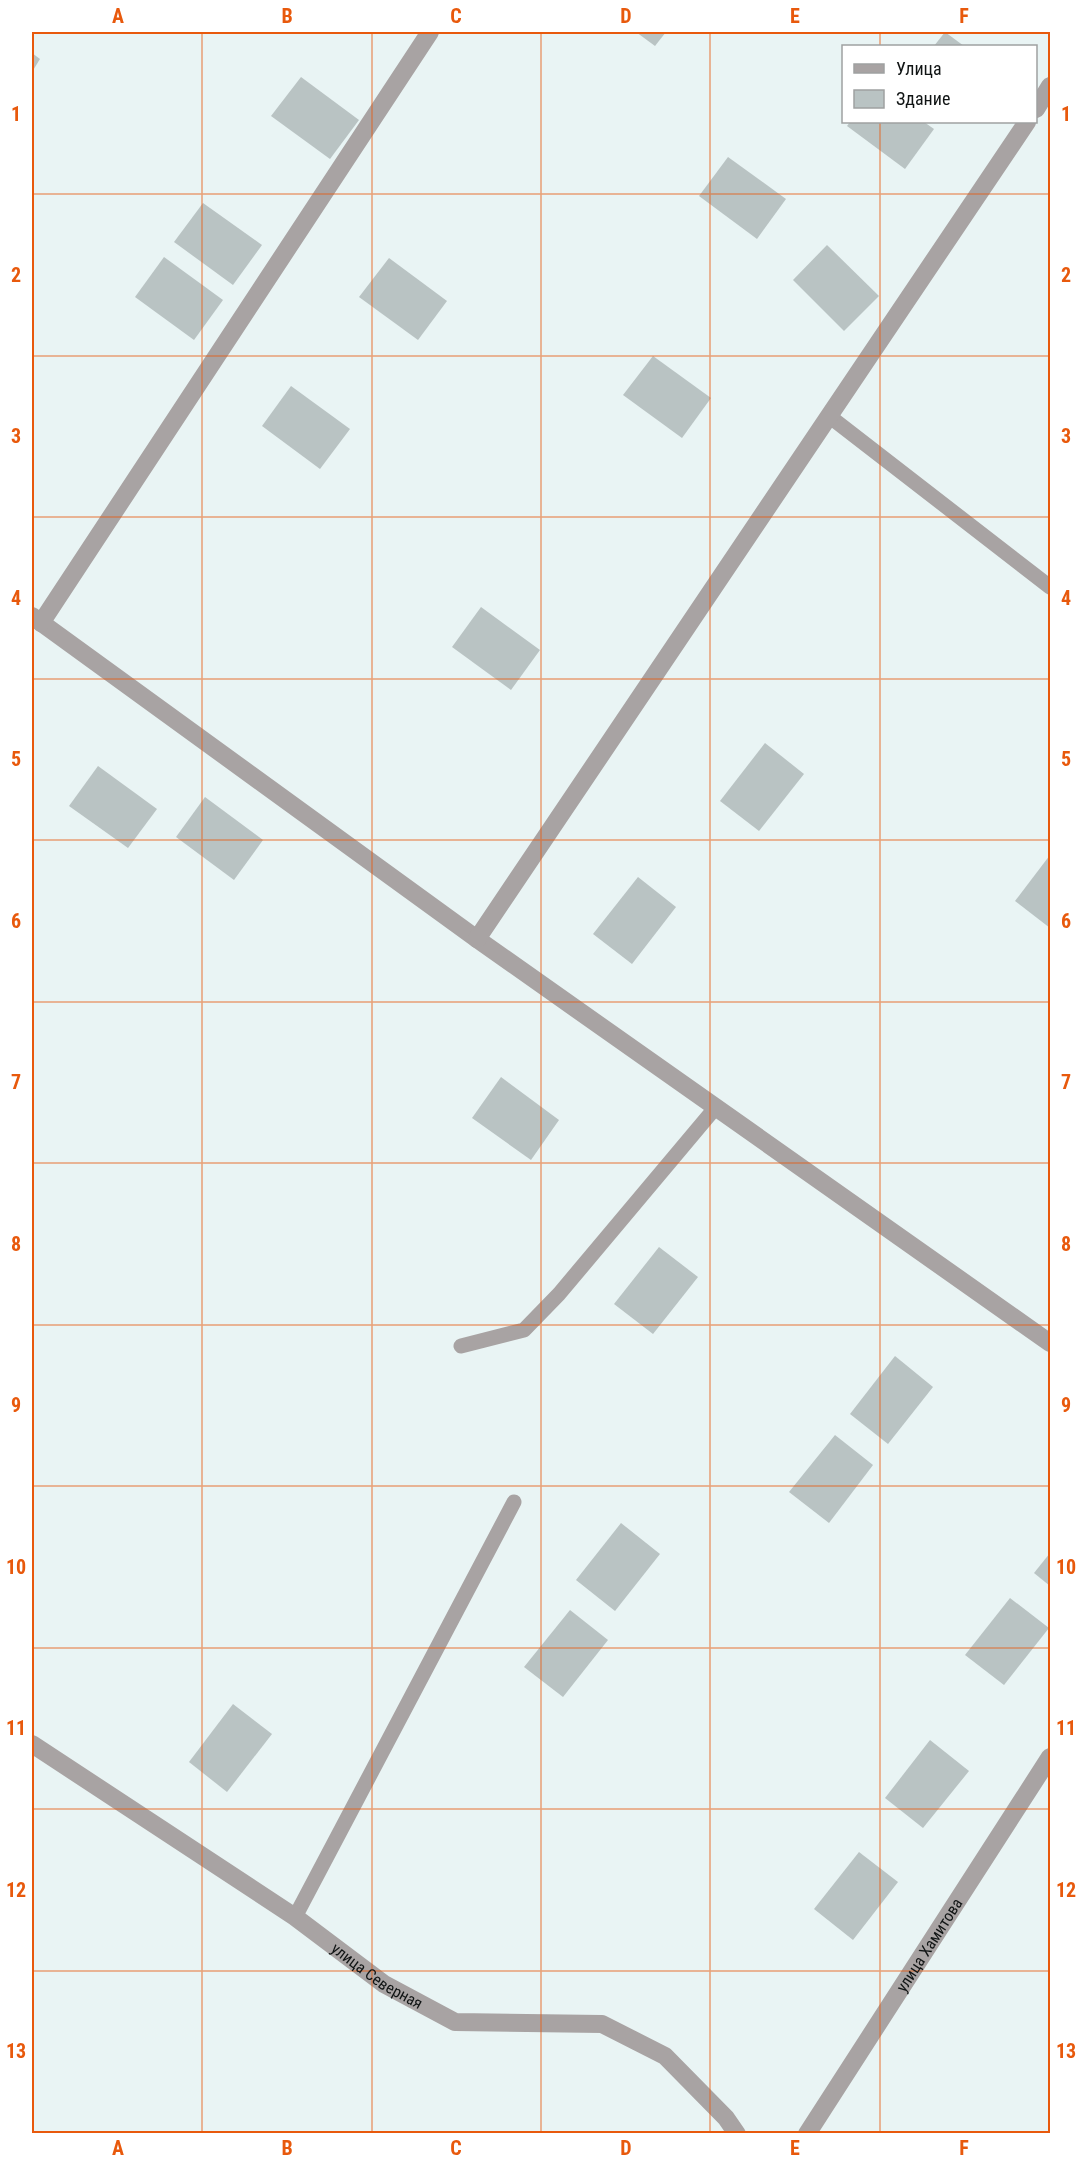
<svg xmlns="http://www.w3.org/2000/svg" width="1082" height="2165" font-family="'Roboto Condensed',sans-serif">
  <rect width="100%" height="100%" fill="#e9f4f4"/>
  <!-- building -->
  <g fill="#b9c3c3">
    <polygon points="636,32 666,32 655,46"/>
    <polygon points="945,32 964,46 934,46"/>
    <polygon points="32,53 40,59 32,72"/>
    <polygon points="301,77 359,120 330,159 271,116"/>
    <polygon points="850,122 924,122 934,129 905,169 847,126"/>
    <polygon points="728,157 786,199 757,239 699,196"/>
    <polygon points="203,203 262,245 233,285 174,242"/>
    <polygon points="827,245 879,296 844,331 793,280"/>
    <polygon points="164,257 223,300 194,340 135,297"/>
    <polygon points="389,258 447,301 418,340 359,297"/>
    <polygon points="653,356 711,398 682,438 623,395"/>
    <polygon points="291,386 350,429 320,469 262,426"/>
    <polygon points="481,607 540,650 511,690 452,647"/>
    <polygon points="765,743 804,774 759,831 720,801"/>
    <polygon points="98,766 157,809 128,848 69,806"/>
    <polygon points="205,797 263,840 234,880 176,837"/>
    <polygon points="1050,855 1050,928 1015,901"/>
    <polygon points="638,877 676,907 632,964 593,934"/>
    <polygon points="501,1077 559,1120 531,1160 472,1118"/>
    <polygon points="659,1247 698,1277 653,1334 614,1304"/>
    <polygon points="895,1356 933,1387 888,1444 850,1414"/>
    <polygon points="835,1435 873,1465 829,1523 789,1492"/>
    <polygon points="621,1523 660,1554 615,1611 576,1580"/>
    <polygon points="1050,1553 1050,1586 1034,1573"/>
    <polygon points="1010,1598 1049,1628 1004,1685 965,1655"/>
    <polygon points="570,1610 608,1640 563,1697 524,1667"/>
    <polygon points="233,1704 272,1734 227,1792 189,1762"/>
    <polygon points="930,1740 969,1771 923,1828 885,1798"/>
    <polygon points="859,1852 898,1882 853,1940 814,1909"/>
  </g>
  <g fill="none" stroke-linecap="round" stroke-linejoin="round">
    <!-- service -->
    <g stroke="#a8a3a3" stroke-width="15">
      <polyline points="829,416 1050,587"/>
      <polyline points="461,1346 524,1330 559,1294 716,1107"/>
      <polyline points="295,1917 514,1502"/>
    </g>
    <!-- minor -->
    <g stroke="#a8a3a3" stroke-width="18">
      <polyline points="1036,109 1050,86"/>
      <polyline points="32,616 477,939 1050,1343"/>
      <polyline points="41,623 430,32"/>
      <polyline points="477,939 1027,122"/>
      <path id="s1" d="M32,1744L295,1917L384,1984L455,2022L602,2024L665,2056L726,2118L737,2134"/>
      <path id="s2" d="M807,2134L1050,1757"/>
    </g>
  </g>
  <!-- grid -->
  <path fill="none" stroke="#e8590c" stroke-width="1.5" stroke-opacity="0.55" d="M202,32V2134M372,32V2134M541,32V2134M710,32V2134M880,32V46M880,122V2134M32,194H1050M32,356H1050M32,517H1050M32,679H1050M32,840H1050M32,1002H1050M32,1163H1050M32,1325H1050M32,1486H1050M32,1648H1050M32,1809H1050M32,1971H1050"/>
  <g text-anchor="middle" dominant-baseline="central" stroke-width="6" stroke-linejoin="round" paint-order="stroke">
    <!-- street labels -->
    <g font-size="16" fill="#101414" stroke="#fff">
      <text stroke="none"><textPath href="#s2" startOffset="225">улица Хамитова</textPath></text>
      <text stroke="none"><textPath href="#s1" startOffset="416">улица Северная</textPath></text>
    </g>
  </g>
  <!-- border -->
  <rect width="1082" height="2165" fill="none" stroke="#ffffff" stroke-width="66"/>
  <!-- legend -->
  <rect x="842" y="45" width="195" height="78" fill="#ffffff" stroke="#9fa1a1" stroke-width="1.5"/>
  <rect x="854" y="64" width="30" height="9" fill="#a8a3a3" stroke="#9fa1a1" stroke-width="1.5"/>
  <text x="896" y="75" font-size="18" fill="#101414">Улица</text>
  <rect x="854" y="90" width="30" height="18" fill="#b9c3c3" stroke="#9fa1a1" stroke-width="1.5"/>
  <text x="896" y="105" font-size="18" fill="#101414">Здание</text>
  <rect x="33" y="33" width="1016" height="2099" fill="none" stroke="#e8590c" stroke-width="2"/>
  <g font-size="20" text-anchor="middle" font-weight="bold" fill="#e8590c">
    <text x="118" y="23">A</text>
    <text x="287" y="23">B</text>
    <text x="456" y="23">C</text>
    <text x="626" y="23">D</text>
    <text x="795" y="23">E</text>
    <text x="964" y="23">F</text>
    <text x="16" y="121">1</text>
    <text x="1066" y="121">1</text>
    <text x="16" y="282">2</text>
    <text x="1066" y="282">2</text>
    <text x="16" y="443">3</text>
    <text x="1066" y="443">3</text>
    <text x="16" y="605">4</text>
    <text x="1066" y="605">4</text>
    <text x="16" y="766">5</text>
    <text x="1066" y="766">5</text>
    <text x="16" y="928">6</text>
    <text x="1066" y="928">6</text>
    <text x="16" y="1089">7</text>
    <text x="1066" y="1089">7</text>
    <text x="16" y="1251">8</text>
    <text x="1066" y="1251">8</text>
    <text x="16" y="1412">9</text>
    <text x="1066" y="1412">9</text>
    <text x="16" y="1574">10</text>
    <text x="1066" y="1574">10</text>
    <text x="16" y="1735">11</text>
    <text x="1066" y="1735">11</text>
    <text x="16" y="1897">12</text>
    <text x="1066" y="1897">12</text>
    <text x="16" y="2058">13</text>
    <text x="1066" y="2058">13</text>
    <text x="118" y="2155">A</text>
    <text x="287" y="2155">B</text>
    <text x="456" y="2155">C</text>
    <text x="626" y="2155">D</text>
    <text x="795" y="2155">E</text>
    <text x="964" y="2155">F</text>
  </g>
</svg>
